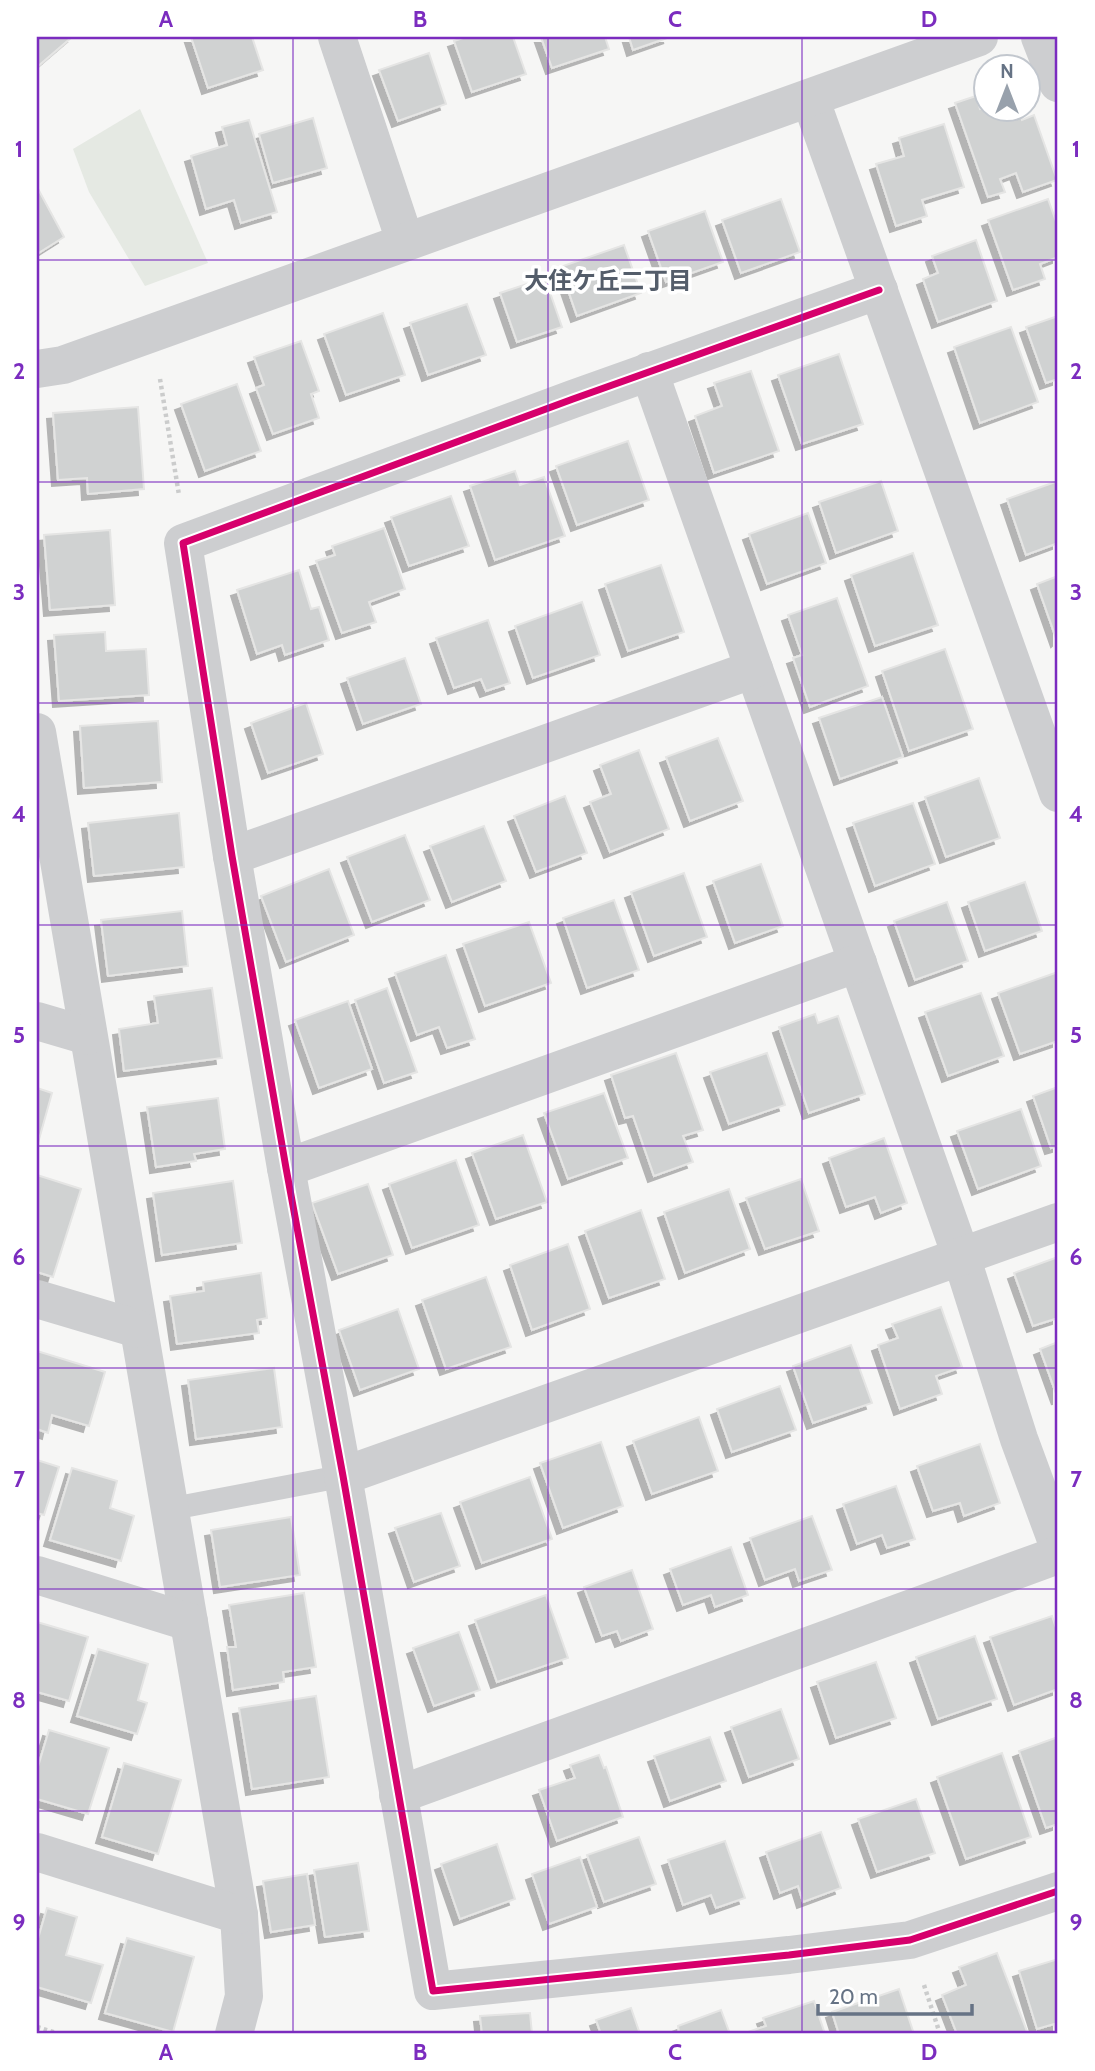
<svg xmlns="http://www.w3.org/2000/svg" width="1095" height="2071" font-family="Cabin,'Noto Sans JP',sans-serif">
  <defs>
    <filter id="shadow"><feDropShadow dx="-6" dy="6" stdDeviation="0" flood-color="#0004"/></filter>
  </defs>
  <rect width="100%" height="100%" fill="#f6f6f5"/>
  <!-- green -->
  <polygon fill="#e5e9e3" points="140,109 208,263 145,286 89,192 73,149"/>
  <!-- building -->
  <g fill="#d0d2d2" stroke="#e5e5e4" stroke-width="2" filter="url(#shadow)">
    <polygon points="37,37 72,37 37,67"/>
    <polygon points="191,37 252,37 263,70 208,88"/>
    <polygon points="466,37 513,37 526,74 472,92 454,41"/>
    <polygon points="541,37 605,37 609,49 552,68"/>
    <polygon points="629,37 670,37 633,50"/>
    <polygon points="429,53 446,104 398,121 379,70"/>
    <polygon points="976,96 980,109 986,107 1018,108 1022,120 1034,115 1057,180 1023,192 1016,173 1000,179 1005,192 988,197 955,103"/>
    <polygon points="313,118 327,168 273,183 259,134"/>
    <polygon points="249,120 277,212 241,223 234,200 206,209 191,156 227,145 222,127"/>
    <polygon points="944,124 964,187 922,200 927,216 896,226 876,164 904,156 899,138"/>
    <polygon points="37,187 64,237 37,254"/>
    <polygon points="781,199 800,252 741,273 722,220"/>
    <polygon points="1048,199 1058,227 1058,257 1040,264 1045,279 1013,290 988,220"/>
    <polygon points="705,211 723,262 666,282 648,231"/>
    <polygon points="976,240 997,301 938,322 923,279 938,273 932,256"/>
    <polygon points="624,245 641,293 577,316 560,267"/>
    <polygon points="545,278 562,327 517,342 500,293"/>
    <polygon points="467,304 486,355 428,375 410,323"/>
    <polygon points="383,313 405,375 346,395 324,334"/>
    <polygon points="1058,316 1058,379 1046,383 1026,327"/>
    <polygon points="1011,327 1038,402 980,423 954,347"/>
    <polygon points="301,341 319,391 311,394 319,418 273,434 256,388 264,385 254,357"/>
    <polygon points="839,354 863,424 802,444 778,375"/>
    <polygon points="751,371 779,451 714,473 695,416 722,406 714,383"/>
    <polygon points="237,384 261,451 205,471 181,404"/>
    <polygon points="138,407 144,489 88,494 87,478 58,480 53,413"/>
    <polygon points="628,441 649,500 577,525 556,466"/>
    <polygon points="515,471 520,485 544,477 565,536 495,560 470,486"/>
    <polygon points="881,481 898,531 836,553 819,502"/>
    <polygon points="1058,481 1058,543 1026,555 1007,499"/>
    <polygon points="451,496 469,546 409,566 391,517"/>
    <polygon points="808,513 826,563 767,584 749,534"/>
    <polygon points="384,528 405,589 369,602 376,622 342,633 316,561 335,555 332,546"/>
    <polygon points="110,530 115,605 50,610 44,535"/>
    <polygon points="913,553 938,625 875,646 851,575"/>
    <polygon points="661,565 684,632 628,651 605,584"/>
    <polygon points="299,570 311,609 319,607 329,640 285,655 282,645 257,654 237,590"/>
    <polygon points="1058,576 1058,640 1057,641 1037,584"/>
    <polygon points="837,598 868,686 810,707 793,658 802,655 788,615"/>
    <polygon points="582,602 600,655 533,678 515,626"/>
    <polygon points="488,620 510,683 486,691 481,679 454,688 436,638"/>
    <polygon points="105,632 106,651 146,649 149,695 59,701 54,635"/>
    <polygon points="945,649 973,729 909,751 882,671"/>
    <polygon points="405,658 421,704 363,724 347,678"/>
    <polygon points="882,697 903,757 840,779 819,718"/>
    <polygon points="306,703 323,754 268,773 251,723"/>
    <polygon points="158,721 162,782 84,788 80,726"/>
    <polygon points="718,738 743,801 690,821 666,757"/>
    <polygon points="639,750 669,829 610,852 590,802 611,794 600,765"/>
    <polygon points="979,778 1000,838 946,857 925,797"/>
    <polygon points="565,796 587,853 536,872 514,816"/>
    <polygon points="913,803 935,864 875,886 853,823"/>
    <polygon points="179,813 184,867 94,876 88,823"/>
    <polygon points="484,826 506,881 452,902 430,846"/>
    <polygon points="405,835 430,900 372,922 347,857"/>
    <polygon points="761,864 783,926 735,943 713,881"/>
    <polygon points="329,869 354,935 286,962 261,896"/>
    <polygon points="684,873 707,937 654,956 631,892"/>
    <polygon points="1025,882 1042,931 985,951 968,902"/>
    <polygon points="614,900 639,970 587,988 563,918"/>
    <polygon points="947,902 968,961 915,980 894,921"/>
    <polygon points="182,911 188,966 108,976 101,920"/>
    <polygon points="529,922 551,983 485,1006 463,944"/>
    <polygon points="446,955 475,1039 447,1048 439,1027 417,1035 395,973"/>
    <polygon points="1058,972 1058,1041 1020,1054 998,993"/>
    <polygon points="212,988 222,1058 124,1071 119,1029 158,1023 154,996"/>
    <polygon points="387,988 417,1072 384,1083 355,1000"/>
    <polygon points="981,993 1004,1056 948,1076 925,1012"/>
    <polygon points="348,1001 372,1069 319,1088 295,1020"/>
    <polygon points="815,1014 818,1023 838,1016 865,1094 809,1113 779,1027"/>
    <polygon points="676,1053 703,1130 683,1136 693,1162 654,1176 633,1116 625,1118 611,1075"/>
    <polygon points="767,1053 785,1105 729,1124 710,1072"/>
    <polygon points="1058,1087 1058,1146 1051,1148 1033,1096"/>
    <polygon points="37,1088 52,1093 38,1143 37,1143"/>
    <polygon points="604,1093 628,1158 568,1179 544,1113"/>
    <polygon points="218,1098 225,1149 194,1154 196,1161 156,1167 147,1107"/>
    <polygon points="1021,1109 1041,1166 978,1189 957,1131"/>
    <polygon points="523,1135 547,1202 496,1219 472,1153"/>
    <polygon points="884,1138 907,1203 881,1213 875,1197 846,1207 829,1158"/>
    <polygon points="456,1160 479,1225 412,1248 389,1184"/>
    <polygon points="37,1175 81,1189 53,1277 37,1272"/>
    <polygon points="801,1179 819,1231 765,1249 746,1198"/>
    <polygon points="233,1181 242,1243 162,1255 153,1193"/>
    <polygon points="368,1184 393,1255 338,1274 312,1203"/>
    <polygon points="729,1189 750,1249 685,1273 664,1212"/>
    <polygon points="641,1210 665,1279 609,1298 585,1231"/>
    <polygon points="568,1244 590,1309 532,1330 510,1265"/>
    <polygon points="1058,1257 1058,1318 1033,1326 1014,1273"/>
    <polygon points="261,1273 267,1318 257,1320 259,1333 177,1344 170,1296 204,1291 203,1282"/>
    <polygon points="486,1277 511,1347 446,1369 422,1300"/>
    <polygon points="941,1307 962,1367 936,1376 942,1394 900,1409 878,1345 898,1338 892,1324"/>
    <polygon points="398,1309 419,1369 360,1390 339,1330"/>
    <polygon points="1058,1342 1058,1399 1040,1349"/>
    <polygon points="851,1345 872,1403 813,1423 793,1366"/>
    <polygon points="37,1351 105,1372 89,1426 52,1415 48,1433 37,1429"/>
    <polygon points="274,1368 282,1427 196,1439 188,1380"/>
    <polygon points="780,1386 796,1430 732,1452 717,1409"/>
    <polygon points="699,1417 718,1471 652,1494 633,1441"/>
    <polygon points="601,1442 623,1506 563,1528 540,1463"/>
    <polygon points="980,1444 1000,1503 964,1516 960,1503 933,1511 917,1466"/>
    <polygon points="37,1460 59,1467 44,1515 37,1513"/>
    <polygon points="72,1468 117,1481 110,1508 134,1516 121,1561 50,1540"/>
    <polygon points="530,1477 552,1539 482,1563 460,1502"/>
    <polygon points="896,1486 915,1539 887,1548 882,1535 857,1544 843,1504"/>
    <polygon points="441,1513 460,1566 414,1582 395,1528"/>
    <polygon points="812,1516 832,1570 799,1581 795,1569 765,1580 750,1538"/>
    <polygon points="291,1517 300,1575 220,1587 211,1530"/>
    <polygon points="731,1547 748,1595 715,1607 711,1595 683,1605 670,1569"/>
    <polygon points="632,1570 653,1629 621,1641 617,1631 602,1636 584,1587"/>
    <polygon points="304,1593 316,1667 283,1672 284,1682 233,1690 227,1647 236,1647 229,1605"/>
    <polygon points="546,1595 568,1658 497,1682 475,1620"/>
    <polygon points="1052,1616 1058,1634 1058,1689 1014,1705 990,1637"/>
    <polygon points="37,1622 88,1637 69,1701 37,1692"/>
    <polygon points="459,1632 480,1690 434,1706 413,1648"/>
    <polygon points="975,1636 997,1699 938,1719 916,1657"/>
    <polygon points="98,1649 148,1664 138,1700 147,1703 137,1734 77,1716"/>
    <polygon points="876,1662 896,1718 836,1738 817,1682"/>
    <polygon points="316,1696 329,1777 252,1789 239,1708"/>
    <polygon points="781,1709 799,1759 749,1777 731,1727"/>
    <polygon points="49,1730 109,1748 88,1814 37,1799 37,1770"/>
    <polygon points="710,1737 726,1781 670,1801 654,1756"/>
    <polygon points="1058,1737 1058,1824 1046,1828 1019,1751"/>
    <polygon points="1002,1753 1031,1837 966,1859 937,1777"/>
    <polygon points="599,1755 604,1768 606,1767 623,1817 557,1841 539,1790 575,1778 570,1765"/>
    <polygon points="124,1763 181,1780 158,1854 102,1837"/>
    <polygon points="916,1799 935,1853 877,1872 858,1819"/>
    <polygon points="821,1832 841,1888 803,1902 798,1886 780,1893 766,1852"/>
    <polygon points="639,1837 656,1884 604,1902 587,1855"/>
    <polygon points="725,1841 745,1898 716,1908 711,1895 683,1905 668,1860"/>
    <polygon points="497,1844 515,1899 460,1919 441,1864"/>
    <polygon points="580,1857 597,1907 549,1924 532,1874"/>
    <polygon points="358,1863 369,1931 325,1937 314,1870"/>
    <polygon points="307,1874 315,1925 271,1932 263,1881"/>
    <polygon points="47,1908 77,1917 66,1955 103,1965 91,2003 37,1987 37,1942"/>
    <polygon points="127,1938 194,1957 173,2032 105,2013"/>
    <polygon points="997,1953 1028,2034 957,2034 942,1995 966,1985 959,1967"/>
    <polygon points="1058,1959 1058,2031 1056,2032 1054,2024 1037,2029 1019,1971"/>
    <polygon points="899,1989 914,2034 839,2034 832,2012"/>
    <polygon points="814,2001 825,2034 748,2034 748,2032 766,2026 763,2018"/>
    <polygon points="631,2008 640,2034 601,2034 596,2020"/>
    <polygon points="721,2010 730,2034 672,2034 679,2032 678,2026"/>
    <polygon points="530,2013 532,2034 482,2034 480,2016"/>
  </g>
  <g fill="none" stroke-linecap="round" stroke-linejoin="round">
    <!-- path -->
    <g stroke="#cbcccc" stroke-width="4.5" stroke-dasharray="3.5 3.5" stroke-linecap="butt">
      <polyline points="160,379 179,495"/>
      <polyline points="924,1985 940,2034"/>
      <polyline points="37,2027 60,2034"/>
    </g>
    <!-- service -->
    <polyline stroke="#cdced0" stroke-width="23" points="170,1509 343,1476"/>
    <!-- minor -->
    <g stroke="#cdced0" stroke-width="38">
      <polyline points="337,37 405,241"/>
      <polyline points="1040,37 1058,83"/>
      <polyline points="879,290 573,399 183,543 232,856 286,1168 343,1476 433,1991 789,1955 910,1940 1058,1891"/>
      <polyline points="649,371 961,1256 1019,1439 1058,1545"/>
      <polyline points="37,732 239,1915 244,1996 234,2034"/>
      <polyline points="232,856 754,669"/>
      <polyline points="37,1021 88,1036"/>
      <polyline points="286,1168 858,963"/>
      <polyline points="37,1299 138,1329"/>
      <polyline points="343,1476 1058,1222"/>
      <polyline points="37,1575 189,1622"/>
      <polyline points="398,1795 1058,1555"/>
      <polyline points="37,1852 239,1915"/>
    </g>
    <!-- tertiary -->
    <g stroke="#cdced0" stroke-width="38">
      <polyline points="810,98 1058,793"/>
      <polyline points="37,369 63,365 979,37"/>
    </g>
    <defs>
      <polyline id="cycleway" points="879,290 573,399 183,543 232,856 286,1168 343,1476 433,1991 789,1955 910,1940 1058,1891"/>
    </defs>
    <!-- cycleway casing -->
    <use href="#cycleway" stroke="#fff" stroke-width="11"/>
    <!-- cycleway -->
    <use href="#cycleway" stroke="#d6006c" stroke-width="7"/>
  </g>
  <!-- grid -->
  <path fill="none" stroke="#7b2cbf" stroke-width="2" stroke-opacity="0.55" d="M293,37V2034M548,37V2034M802,37V2034M37,260H1058M37,482H1058M37,703H1058M37,925H1058M37,1146H1058M37,1368H1058M37,1589H1058M37,1811H1058"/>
  <g text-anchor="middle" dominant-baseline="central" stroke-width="7" stroke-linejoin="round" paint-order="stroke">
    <!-- neighbourhood labels -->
    <g font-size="24" font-weight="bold" fill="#545d6a" stroke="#fff">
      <text x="608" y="280">大住ケ丘二丁目</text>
    </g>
  </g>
  <!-- border -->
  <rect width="1095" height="2071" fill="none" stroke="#ffffff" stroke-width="77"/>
  <!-- north arrow -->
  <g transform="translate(1007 88)"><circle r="33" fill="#ffffff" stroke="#c2c7ce" stroke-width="2"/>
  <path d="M0-5L12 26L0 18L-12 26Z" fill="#98a1ac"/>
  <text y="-10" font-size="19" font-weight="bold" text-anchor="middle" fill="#667385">N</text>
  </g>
  <!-- scale -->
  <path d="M818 2004v10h154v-10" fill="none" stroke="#667385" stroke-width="3.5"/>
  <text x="829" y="2004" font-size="21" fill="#667385" stroke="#ffffff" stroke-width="5" paint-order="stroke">20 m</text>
  <rect x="38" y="38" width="1018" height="1994" fill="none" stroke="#7b2cbf" stroke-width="2.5"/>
  <g font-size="23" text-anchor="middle" font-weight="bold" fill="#7b2cbf">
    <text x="166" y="27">A</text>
    <text x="420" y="27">B</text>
    <text x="675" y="27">C</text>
    <text x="929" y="27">D</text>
    <text x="19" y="157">1</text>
    <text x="1076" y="157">1</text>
    <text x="19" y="379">2</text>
    <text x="1076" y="379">2</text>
    <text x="19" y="600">3</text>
    <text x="1076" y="600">3</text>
    <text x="19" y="822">4</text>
    <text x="1076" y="822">4</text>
    <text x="19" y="1043">5</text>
    <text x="1076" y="1043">5</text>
    <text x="19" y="1265">6</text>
    <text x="1076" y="1265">6</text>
    <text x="19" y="1487">7</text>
    <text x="1076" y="1487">7</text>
    <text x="19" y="1708">8</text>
    <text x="1076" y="1708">8</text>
    <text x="19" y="1930">9</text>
    <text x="1076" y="1930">9</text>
    <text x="166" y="2060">A</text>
    <text x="420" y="2060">B</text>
    <text x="675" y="2060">C</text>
    <text x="929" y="2060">D</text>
  </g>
</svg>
